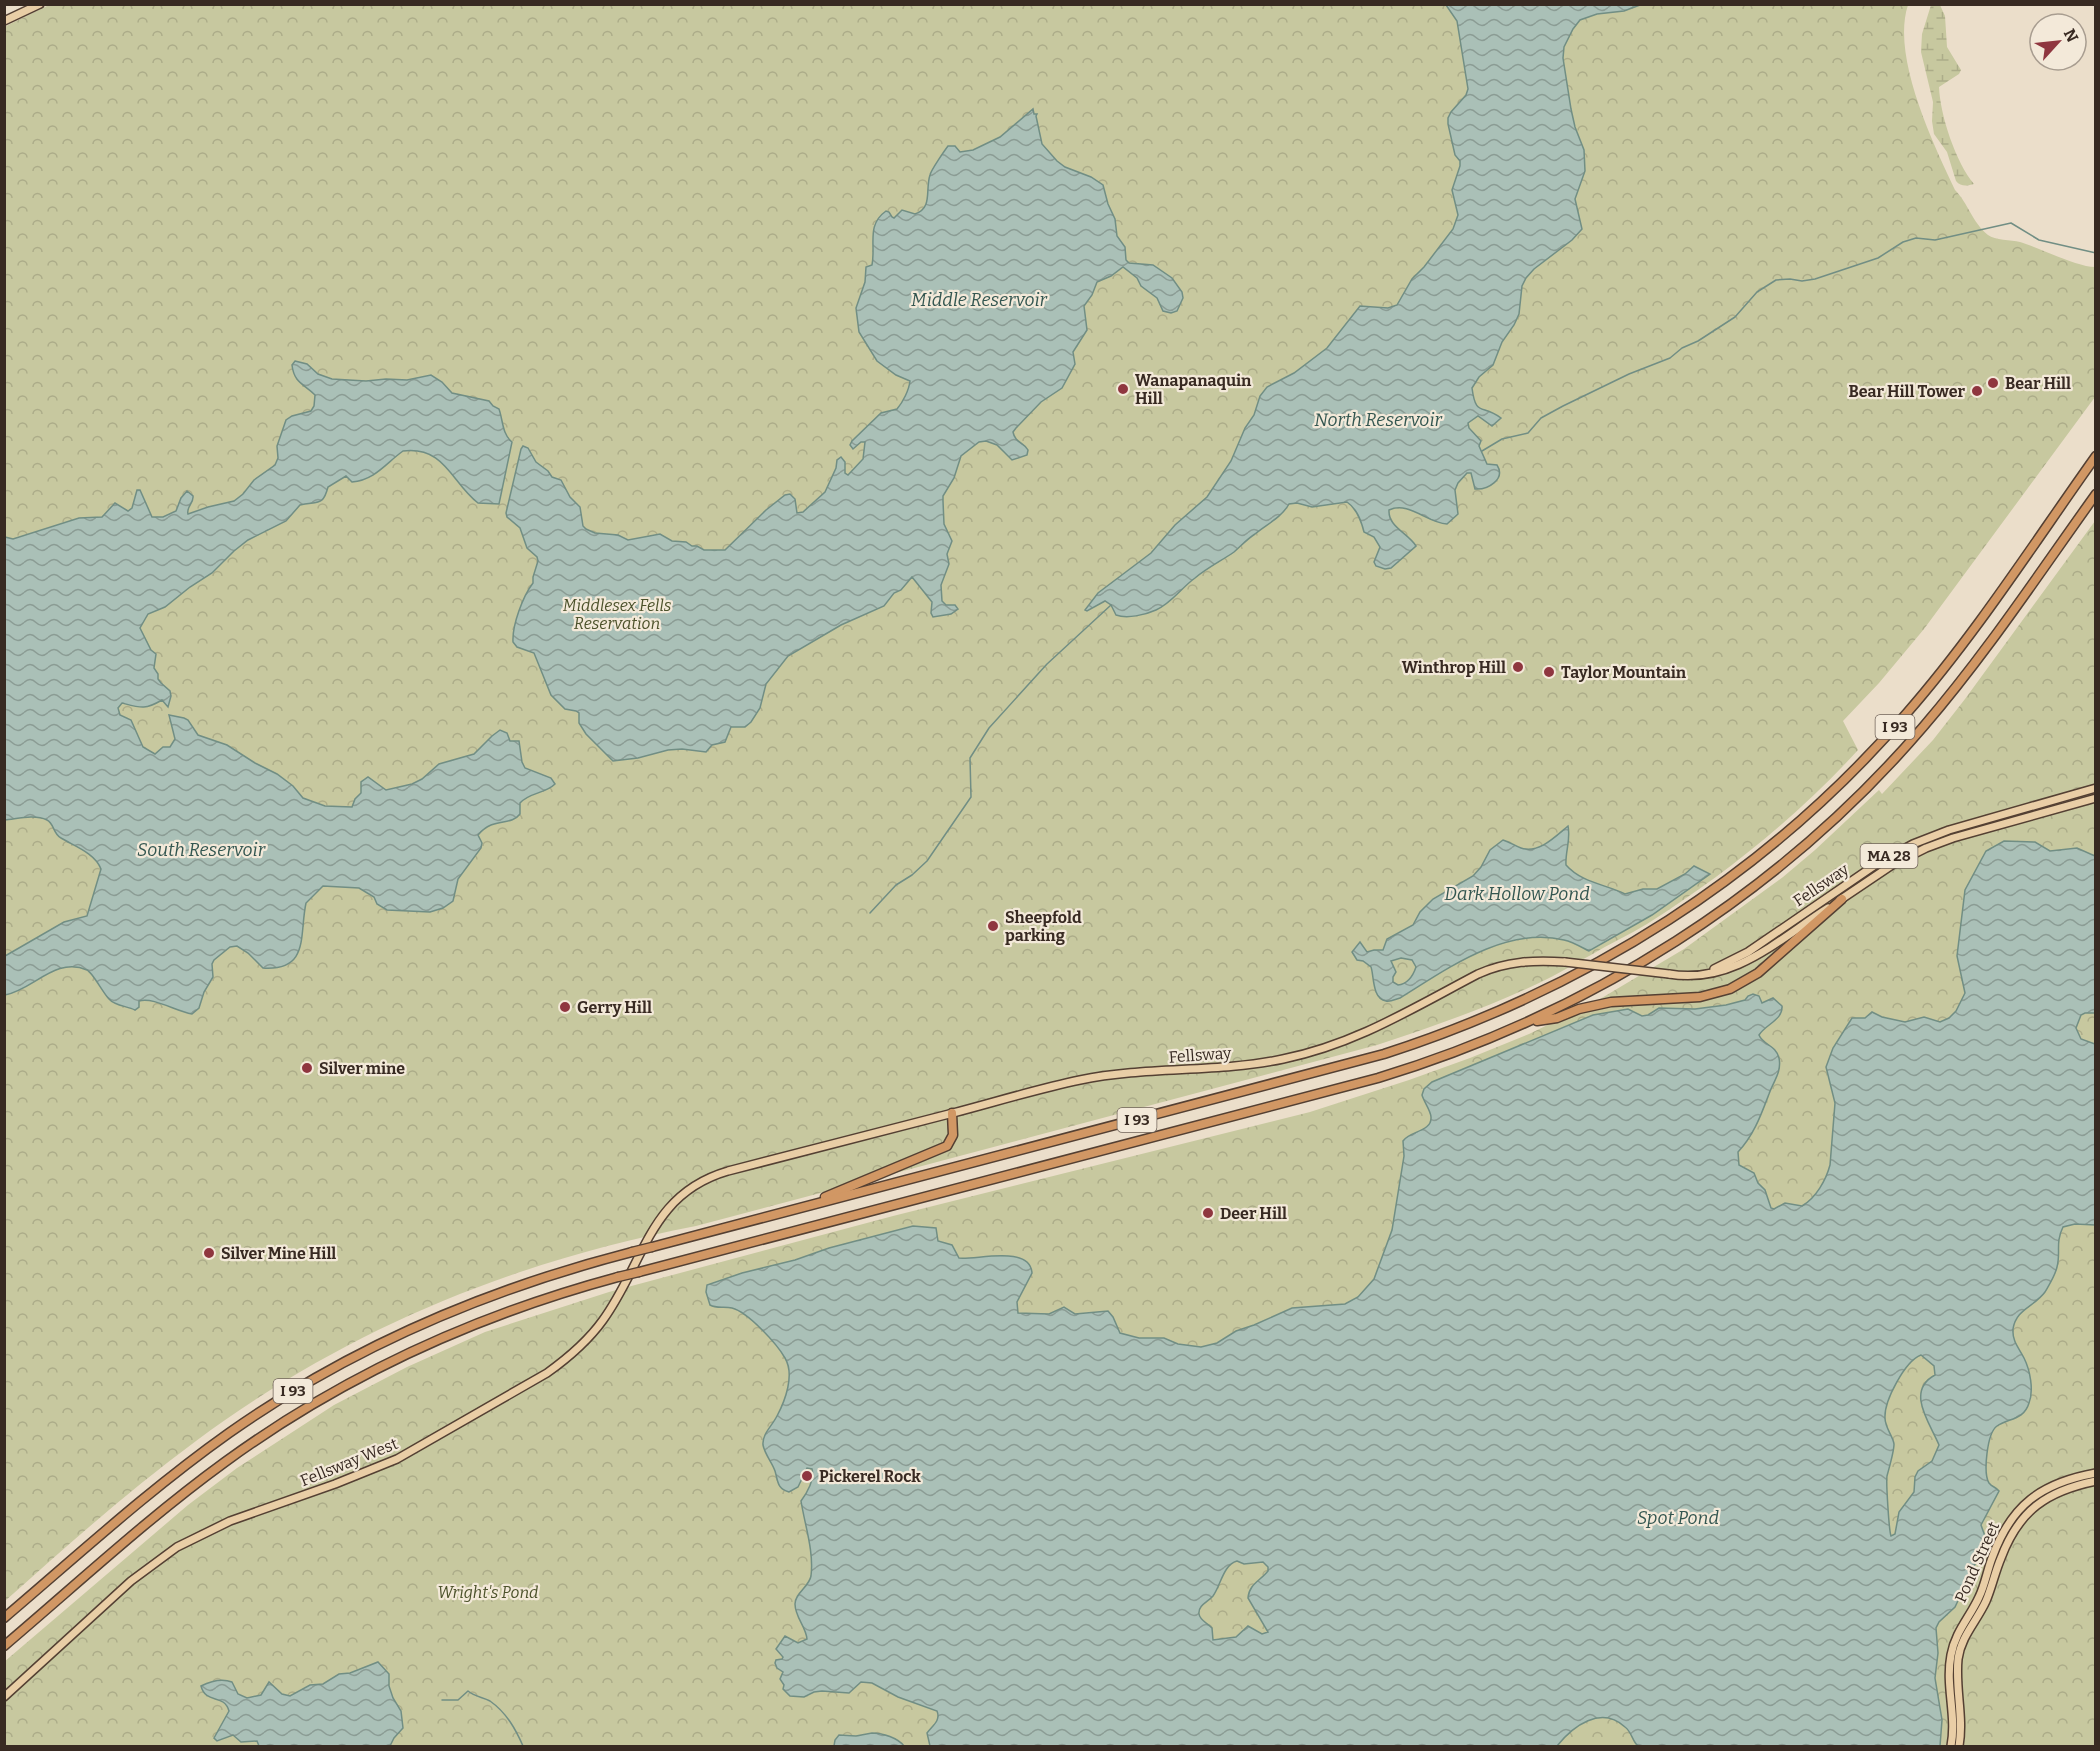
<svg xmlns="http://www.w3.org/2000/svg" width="2100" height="1751" font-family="Bitter,serif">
  <defs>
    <pattern id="wetland-marsh" width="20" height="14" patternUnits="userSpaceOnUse" patternTransform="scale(1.5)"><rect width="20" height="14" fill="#c7c89f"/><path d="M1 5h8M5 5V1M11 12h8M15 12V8" fill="none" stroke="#acac89"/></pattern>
    <pattern id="park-crowns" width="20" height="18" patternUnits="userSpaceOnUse" patternTransform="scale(1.5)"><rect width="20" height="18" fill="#c7c89f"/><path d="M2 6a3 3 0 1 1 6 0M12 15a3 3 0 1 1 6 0" fill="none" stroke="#acac89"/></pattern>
    <pattern id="water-waves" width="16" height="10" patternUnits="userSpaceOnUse" patternTransform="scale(1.5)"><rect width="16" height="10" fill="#aac0b7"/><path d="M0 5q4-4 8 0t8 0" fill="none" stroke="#8b9c94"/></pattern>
  </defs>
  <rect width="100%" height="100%" fill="#ebdeca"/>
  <!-- wetland -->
  <path fill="url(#wetland-marsh)" d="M1931,5H1940L1945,16L1947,47L1961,70L1959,74L1939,87C1940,115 1956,163 1974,184C1967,186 1961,187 1956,181L1947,152L1934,134L1932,121L1933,102L1921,52L1922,34Z"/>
  <!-- park -->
  <g fill="url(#park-crowns)">
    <path d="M51,4L1908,5C1891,56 1933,143 1955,190C1968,203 1972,222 1988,235C1995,240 2011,240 2020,242C2040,248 2077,267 2095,267V397L1924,629L1879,683L1843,721L1858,750C1797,817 1723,876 1647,924C1629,935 1609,944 1591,955C1573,964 1557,975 1539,983C1486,1008 1432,1027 1377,1045L696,1226C511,1262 347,1329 196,1441C129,1490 67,1546 5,1601L4,27Z"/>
    <polygon points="2095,521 2095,1746 5,1746 4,1662 188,1505 237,1468 334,1405 407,1367 485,1332 609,1292 893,1216 1310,1112 1409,1080 1470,1058 1529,1034 1595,1002 1684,949 1783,877 1815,850 1879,790 1882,794 1933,740 1965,699"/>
  </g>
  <!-- water -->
  <g fill="url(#water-waves)" stroke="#718e84" stroke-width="1.5" fill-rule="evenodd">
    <path d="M1446,5H1640L1624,11L1597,14L1580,20L1573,29L1564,47L1563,58L1571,109L1575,127L1584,150L1585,171L1575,199L1582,229L1572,240L1534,269L1526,278L1522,286L1519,314L1514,325L1502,342L1493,365L1479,377L1472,388C1476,418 1482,403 1501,418L1492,426L1478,416L1468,423L1469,428L1481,441L1479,446L1487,464L1497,465C1506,479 1488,490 1475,489L1471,473H1467L1458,483L1455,490L1458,514L1447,524C1427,523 1409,501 1389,510C1388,527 1408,533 1416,546L1391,568L1385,569L1376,566L1374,562L1380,547L1374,537L1364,532C1361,520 1357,509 1347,502L1312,507L1297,503L1289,504C1281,518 1267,524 1255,534C1247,539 1241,546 1234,552C1221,561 1207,568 1195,578C1181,588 1172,603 1156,610C1145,615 1127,619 1116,615L1111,605L1105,601L1087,611L1085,610L1098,593L1151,553L1175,525L1207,497L1231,461L1245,428L1254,415L1260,396L1267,387L1294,373L1327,348L1360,306L1388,308L1397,305L1412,279L1424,267L1453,229L1458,215L1452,190L1460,166V161L1455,155L1448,124V118L1451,112L1466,95L1468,89L1457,21Z"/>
    <path d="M1033,109L1034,114H1037L1036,116L1042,144L1057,161L1065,167L1091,177L1103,185L1108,204L1115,219L1117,236L1125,247L1126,260L1129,263L1153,265L1172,278L1182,292L1183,298L1177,311L1171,313L1163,311L1157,298L1141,286L1137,278L1123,267L1111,276L1097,282L1092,295L1084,306L1087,330L1073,352L1075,364L1062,388L1041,402L1016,428L1013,432C1015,443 1024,442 1028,450L1027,455L1012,460L997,445L986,441L979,442L961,456L954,478L943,496V501L944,524L952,541L947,554L949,564L941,585L942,601L946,605H955L958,609L951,614L933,617L931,613L932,602L912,577L901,590L894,593L884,606L841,625L788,656L766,684L760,708L751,722L745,727H731L725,742L712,745L706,752L682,749L668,750L638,758L613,761L586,734L579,723V713L576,711L565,709L551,695L534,653L517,647L513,642C512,625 523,596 533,583V577L538,561L537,557L527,548L520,528L507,517L506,513L521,449L523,446L528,448L536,462L548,471L552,477L561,480L570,497L580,507L583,526L586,529L595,533L618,535L628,540L660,534L672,541L686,542L692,546H697L704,550H725L766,510L785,495L790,494L795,499L797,513L803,512L825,492L836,468L837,460L841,457L845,462V473L848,475L863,459L865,442H861L853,449L850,445L852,441L881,413L897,409C903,402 909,390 910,381L896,375L877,361L859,332L856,308L865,282L866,267L872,265C876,245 866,225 886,211L889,212L892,217L894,218L902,210L915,214C933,208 925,190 930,175C931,170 945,150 948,146H955L960,152L973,150L1000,137Z"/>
    <path d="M295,361L307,364L318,374L332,379L366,381L386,379L407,380L431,375L442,382L452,393L489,401L493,406L499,409C503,420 502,434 512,442L499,504L478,503C451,482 445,446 403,451C386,463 375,480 352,482L346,476L328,487C323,506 319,501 300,505L286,521L248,540L234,551L212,573L190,587L165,607L148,614L140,628L151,650L156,654L154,668L158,674V679L161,683L170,691L171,696L168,707L162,700C145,710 141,708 122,703L118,708L120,715L131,720L143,747L155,754L163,747H170L175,739L169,715L184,718L188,720L198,735L227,745L255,763L277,774L293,786L303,798L325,806L352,807L355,799L361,793V782L368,777L386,790L412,784L422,779L439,764L474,754L492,736L500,730L507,733L510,741H519L522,762L525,768L551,778L555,784C545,794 530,792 520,803V814C510,827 494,816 478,835L482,843L481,848L458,879L453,901L443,908L430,912L387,910L377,904L374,897L359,888L323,886L306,903C299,935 310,971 263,968L248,953L237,946L230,947L214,960L212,964L213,977L204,992L199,1008L192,1014C175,1011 154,997 139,1001V1007L135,1010C127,1006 115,1006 109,999C103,993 93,973 87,970C56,956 33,990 5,995V956L64,922L87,916L101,869C95,853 74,846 61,838C53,834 54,823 47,820C34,814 17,819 5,820V537L13,539L79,518L102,517L115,503L128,511L132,508L137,490H140L152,517H163L176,511L181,498L187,491L193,496C194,503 186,507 188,514L208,507L234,501L243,494L254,480L275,465L278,458L277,446L286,420L292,416L311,411L314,406L315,395C304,384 294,383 292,365Z"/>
    <path d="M1568,826C1571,840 1565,852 1566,865C1582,883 1605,884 1625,894L1643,889H1657L1685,874L1694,866L1710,874L1652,915L1589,951C1581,947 1573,942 1564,940C1505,926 1447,969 1400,998C1396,999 1390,1002 1386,1001C1372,999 1374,975 1371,967L1363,961L1357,960L1352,952L1360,942L1367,952L1374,950H1383L1387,939L1413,925L1420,912L1433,899L1473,876L1481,867L1490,850L1503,840C1510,842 1515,846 1521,848C1539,854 1556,836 1568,826ZM1401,958L1412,960L1416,967C1413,976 1407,984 1398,985L1393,982V977L1396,972L1391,961Z"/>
    <path d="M2004,841L2035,842L2050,851L2077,848L2095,856V1013H2085L2081,1015L2076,1028L2081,1039L2095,1044V1225L2075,1224L2063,1227C2055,1243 2061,1252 2057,1267C2055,1276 2049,1285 2045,1292C2034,1307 2016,1309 2013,1329C2012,1341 2019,1348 2024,1358C2030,1370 2034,1390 2029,1403C2024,1420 2009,1418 1997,1426C1987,1433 1983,1473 1989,1483C1992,1487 1996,1487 1999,1491L1981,1525L1986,1539L1984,1545L1955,1607L1939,1622L1936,1628L1938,1653L1935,1678L1942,1720L1940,1746H1638C1632,1741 1632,1732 1625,1727C1601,1705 1573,1726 1557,1746H930L927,1733C932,1726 941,1721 937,1711L898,1697L872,1683L861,1682L849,1693L822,1691L814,1692L804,1697L790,1696L783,1689L784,1685L780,1679L783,1672L777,1668L775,1663L776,1660L782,1659L783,1657L776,1649L785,1636L798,1643L807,1639C806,1627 795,1617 795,1604C795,1593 809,1587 811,1576C814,1551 805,1526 801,1501C807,1493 815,1479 812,1469L807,1468L798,1487L789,1492C777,1489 778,1481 775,1471C772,1462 765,1455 763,1445C762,1434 772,1426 777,1416C785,1401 795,1375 785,1358C777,1344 748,1312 732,1308C724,1306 717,1309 710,1305L706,1292L707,1285L742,1273L795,1260L829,1248L913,1226L936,1228L938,1241L952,1245L959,1258C977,1260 1030,1245 1032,1273L1017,1302L1018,1313L1049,1314L1064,1307L1075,1314L1108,1311L1113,1317L1120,1333L1139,1338H1164L1178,1344L1201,1347L1217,1343L1236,1331L1254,1325L1292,1308L1345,1304L1358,1297L1374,1279L1392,1230L1404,1156L1403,1141C1409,1131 1432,1132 1431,1117C1431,1111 1424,1102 1422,1095L1424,1089L1432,1082L1593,1015L1628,1009L1642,1016L1648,1015L1659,1008L1695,1009L1726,1005L1745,1000L1748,996L1753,994L1759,996L1762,1003L1773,998L1782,1006C1783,1020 1766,1024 1759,1035C1763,1045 1776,1045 1779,1058C1782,1072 1773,1082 1769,1094C1761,1115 1754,1135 1738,1152L1739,1165L1754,1173L1758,1183L1765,1190L1771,1208L1774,1209L1785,1203L1802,1206C1816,1198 1826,1180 1830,1165L1835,1103L1826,1067L1833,1048L1852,1018H1865L1872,1012L1882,1017L1905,1022L1924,1017L1940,1022L1949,1018L1956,1011L1965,993L1957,956L1965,890L1986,851ZM1921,1355L1934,1366L1935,1375C1905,1391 1930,1423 1939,1445L1932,1461L1918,1471L1915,1477L1914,1492L1899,1512L1895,1534L1891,1536C1889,1531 1886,1482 1887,1476C1889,1468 1894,1452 1894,1444C1893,1436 1885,1428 1885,1418C1884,1401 1905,1361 1921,1355ZM1237,1561L1244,1564L1263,1562L1268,1567V1571C1260,1581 1249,1584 1248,1598L1268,1632L1262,1634L1248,1626L1236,1637L1213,1640L1212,1628C1208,1623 1200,1621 1199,1614C1198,1605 1208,1602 1213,1596C1221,1585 1223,1565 1237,1561Z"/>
    <path d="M378,1662L389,1674V1686L393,1698L401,1711L403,1728L394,1738L390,1746H259L257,1741L241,1742L233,1735L217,1741L214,1738L229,1711C224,1693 206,1705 201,1686C211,1681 221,1678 232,1682L238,1694L247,1698L261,1695L269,1682L282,1694L290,1696L310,1685L323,1684L339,1674L350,1673Z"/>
    <path d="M872,1733C883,1733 898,1738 904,1746H834L835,1740L839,1735L856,1736Z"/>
  </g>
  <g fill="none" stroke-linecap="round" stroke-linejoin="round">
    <!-- stream -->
    <g stroke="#718e84" stroke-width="1.5">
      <polyline points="1482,451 1502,439 1528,433 1541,418 1563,406 1629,374 1670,358 1682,348 1698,341 1735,317 1757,292 1776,280 1790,279 1802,281 1815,279 1878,258 1903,242 1916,238 1935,240 2011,223 2039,240 2096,253"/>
      <polyline points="870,913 896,885 912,875 927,861 971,797 970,758 989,728 1047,664 1111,605"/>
      <path d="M442,1700H458L468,1691C475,1697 483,1697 490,1701C507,1713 516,1730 523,1746"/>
    </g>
    <defs>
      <g id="major">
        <polyline points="4,21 40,4"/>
        <polyline points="1840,900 1892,865 1926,848 1953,838 2096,798"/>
        <polyline points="1714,969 1748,952 1878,863 1913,844 1949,830 2096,788"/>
        <path d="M1669,974C1733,985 1779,939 1828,908"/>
        <path d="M4,1697L131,1581L177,1547L230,1521L335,1484L397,1459L547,1373C568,1358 588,1341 603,1320C645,1262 649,1194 728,1171C803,1151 878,1132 953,1113C995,1102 1037,1089 1080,1080C1147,1066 1217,1073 1283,1059C1356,1044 1413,1008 1478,974C1507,961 1534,960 1565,962"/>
        <path d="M1951,1746C1957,1716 1945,1686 1951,1655C1955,1632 1970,1617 1979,1597C1985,1585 1987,1571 1992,1558C2011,1505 2041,1483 2096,1473"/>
        <path d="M1959,1746C1964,1717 1955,1689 1958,1659C1961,1636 1977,1621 1986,1601C1992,1587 1995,1572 2001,1558C2019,1510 2047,1491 2096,1481"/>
      </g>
      <g id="highway">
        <polyline points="1537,1021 1557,1018 1579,1009 1611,1002 1700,997 1730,989 1758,973 1842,899"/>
        <polyline points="825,1197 947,1146 953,1135 952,1113"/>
        <path d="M652,1247L1384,1054C1586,989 1767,875 1906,714C1976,634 2034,543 2096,456"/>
        <path d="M639,1272L1378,1078C1589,1014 1780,894 1923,727C1986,654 2040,572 2096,494"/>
        <path d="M4,1618C78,1555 150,1489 229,1433C351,1347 488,1289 632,1252"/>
        <path d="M4,1646C77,1584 148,1518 225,1462C343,1376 477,1315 618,1277"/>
      </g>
    </defs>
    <!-- major casing -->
    <use href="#major" stroke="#544033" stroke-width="10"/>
    <!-- highway casing -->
    <use href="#highway" stroke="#544033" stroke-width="11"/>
    <!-- major -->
    <use href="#major" stroke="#e9cea6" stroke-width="7"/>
    <!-- highway -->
    <use href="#highway" stroke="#d19764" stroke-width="8"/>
    <defs>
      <polyline id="major-bridge" points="1565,962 1669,974"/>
      <g id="highway-bridge">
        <polyline points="632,1252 652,1247"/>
        <polyline points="618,1277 639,1272"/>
      </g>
    </defs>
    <!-- major-bridge casing -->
    <use href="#major-bridge" stroke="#544033" stroke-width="10" stroke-linecap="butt"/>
    <!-- highway-bridge casing -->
    <use href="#highway-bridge" stroke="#544033" stroke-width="11" stroke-linecap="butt"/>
    <!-- major-bridge -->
    <use href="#major-bridge" stroke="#e9cea6" stroke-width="7"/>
    <!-- highway-bridge -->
    <use href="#highway-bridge" stroke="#d19764" stroke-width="8"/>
  </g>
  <!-- markers -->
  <g fill="#8f363f" stroke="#f3e9d9" stroke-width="2">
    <circle cx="1993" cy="383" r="6"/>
    <circle cx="1123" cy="389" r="6"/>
    <circle cx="1977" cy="391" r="6"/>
    <circle cx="1518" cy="667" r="6"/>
    <circle cx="1549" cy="672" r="6"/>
    <circle cx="993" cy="926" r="6"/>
    <circle cx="565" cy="1007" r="6"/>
    <circle cx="307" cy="1068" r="6"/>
    <circle cx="1208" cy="1213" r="6"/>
    <circle cx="209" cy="1253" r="6"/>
    <circle cx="807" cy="1476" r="6"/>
  </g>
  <g text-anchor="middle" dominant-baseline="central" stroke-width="4.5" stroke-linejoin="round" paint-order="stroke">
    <!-- shield labels -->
    <g fill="#f3e9d9" stroke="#706359" stroke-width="1.5">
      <rect x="1875.5" y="715" width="39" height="24" rx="4.5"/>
      <rect x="1860.5" y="844" width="57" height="24" rx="4.5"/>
      <rect x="1117.5" y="1108" width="39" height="24" rx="4.5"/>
      <rect x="273.5" y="1379" width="39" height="24" rx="4.5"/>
    </g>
    <g font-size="15" font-weight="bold" fill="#382a22">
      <text x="1895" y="727">I 93</text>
      <text x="1889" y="856">MA 28</text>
      <text x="1137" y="1120">I 93</text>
      <text x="293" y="1391">I 93</text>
    </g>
    <!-- poi labels -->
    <g font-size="16" font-weight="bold" fill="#382a22" stroke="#f3e9d9" text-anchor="start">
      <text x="1135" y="380">Wanapanaquin<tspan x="1135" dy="18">Hill</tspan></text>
      <text x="2005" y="383">Bear Hill</text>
      <text x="1965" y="391" text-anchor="end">Bear Hill Tower</text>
      <text x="1506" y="667" text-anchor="end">Winthrop Hill</text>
      <text x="1561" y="672">Taylor Mountain</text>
      <text x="1005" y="917">Sheepfold<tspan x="1005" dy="18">parking</tspan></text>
      <text x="577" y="1007">Gerry Hill</text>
      <text x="319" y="1068">Silver mine</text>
      <text x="1220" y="1213">Deer Hill</text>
      <text x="221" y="1253">Silver Mine Hill</text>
      <text x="819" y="1476">Pickerel Rock</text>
    </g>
    <!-- park labels -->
    <g font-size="16" font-style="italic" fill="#4c522b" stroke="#f3e9d9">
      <text x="617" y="605">Middlesex Fells<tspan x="617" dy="18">Reservation</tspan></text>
      <text x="488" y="1592">Wright's Pond</text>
    </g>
    <!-- street labels -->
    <g font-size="16" fill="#382a22" stroke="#f3e9d9">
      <text transform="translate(1821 885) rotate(-34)">Fellsway</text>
      <text transform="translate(1200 1055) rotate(-4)">Fellsway</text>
      <text transform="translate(349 1462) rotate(-22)">Fellsway West</text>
      <text transform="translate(1977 1562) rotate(-66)">Pond Street</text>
    </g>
    <!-- water labels -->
    <g font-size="18" font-style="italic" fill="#335650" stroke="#f3e9d9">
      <text x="979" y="300">Middle Reservoir</text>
      <text x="1378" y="420">North Reservoir</text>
      <text x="201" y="850">South Reservoir</text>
      <text x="1517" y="894">Dark Hollow Pond</text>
      <text x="1678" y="1518">Spot Pond</text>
    </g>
  </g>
  <!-- border -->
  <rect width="2100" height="1751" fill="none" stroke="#382a22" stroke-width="12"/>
  <!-- north arrow -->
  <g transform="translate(2058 42) rotate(63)"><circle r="28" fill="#f3e9d9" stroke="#a89d90" stroke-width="1.5"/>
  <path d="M0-4.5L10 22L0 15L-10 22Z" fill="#8f363f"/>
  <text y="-9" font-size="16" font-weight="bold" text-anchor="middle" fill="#382a22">N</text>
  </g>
</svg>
